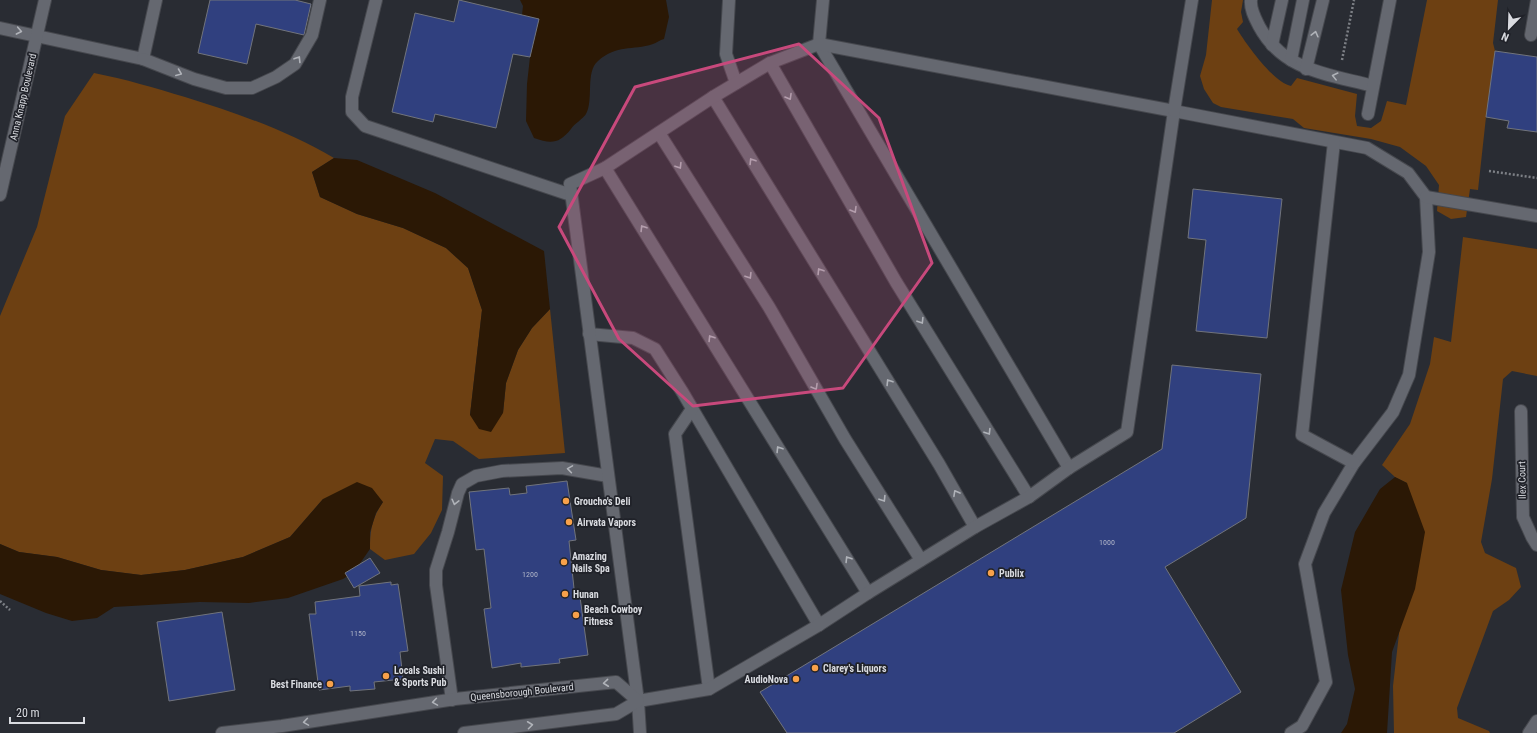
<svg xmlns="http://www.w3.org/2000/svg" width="1537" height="733" font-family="'Roboto Condensed',sans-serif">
  <rect width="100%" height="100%" fill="#292c33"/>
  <!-- green -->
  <g fill="#6d4012">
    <path d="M1212,0H1243L1241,12L1243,22L1237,29C1246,44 1274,83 1291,86L1297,78L1357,94L1355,116L1357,126L1371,128L1381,121L1387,101L1406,105L1427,0H1498L1493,43L1495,51L1486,117L1478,190L1470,189L1466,217L1451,219L1437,211L1439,185L1426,166L1400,147L1371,139L1304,128L1293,119L1221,107L1213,103L1204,89L1200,76L1206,55Z"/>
    <path d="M94,73C125,79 155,88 185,97C237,113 288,131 334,158L312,172L320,197L357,214L403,228L446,248L468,268L482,310L470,415L503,413L506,383L518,350L532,328L550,309L565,453L479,459L453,441L435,439L425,463L443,476L442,510L431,533L414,554L385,560L370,549C370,530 372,518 383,502L323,499L290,537L243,557L185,570L141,575L101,570L57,557L19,552L0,544V316L37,227L65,116Z"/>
    <polygon points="1463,237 1537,249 1537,376 1512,371 1503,379 1492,479 1481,542 1485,553 1516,568 1521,587 1509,600 1493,611 1457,708 1458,718 1489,731 1490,733 1394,733 1393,686 1402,608 1407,483 1395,477 1382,465 1410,424 1430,364 1434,337 1451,342"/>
  </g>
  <!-- water -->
  <g fill="#2b1805">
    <path d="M520,0H666L669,17L664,39C660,40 656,43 653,44C632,51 617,44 598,61C585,72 594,100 586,114C583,119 575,123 571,129C559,144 551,144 534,138L526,121L527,84L530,57L539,19L522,15L523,6Z"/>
    <polygon points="334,158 357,160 435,193 544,251 550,309 532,328 518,350 506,383 503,413 491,432 479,429 470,415 482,310 468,268 446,248 403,228 357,214 320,197 312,172"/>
    <polygon points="1395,477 1407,483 1425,532 1415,589 1392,652 1387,733 1341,733 1347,724 1355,689 1348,655 1341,590 1355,532 1380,489"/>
    <polygon points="357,482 372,488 383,502 376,513 370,532 370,549 354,572 343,579 288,598 249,603 200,602 114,607 97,618 72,621 46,613 0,594 0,544 19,552 57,557 101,570 141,575 185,570 243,557 290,537 323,499"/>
  </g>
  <!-- building -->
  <g fill="#30407f" stroke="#71747c">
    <polygon points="210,0 295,0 311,4 304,35 256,24 247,64 198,53"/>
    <polygon points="459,0 539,19 530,57 513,54 496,128 435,114 433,122 392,112 415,13 454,22"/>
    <polygon points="1495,51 1537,57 1537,132 1507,128 1509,121 1486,117"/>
    <polygon points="1193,189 1282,199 1267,338 1196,331 1206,240 1188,238"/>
    <polygon points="1172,365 1261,374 1246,518 1165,567 1241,692 1174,733 787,733 760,692 1162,449"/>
    <polygon points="567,481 576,540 569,541 575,598 580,597 588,655 559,659 560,663 521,667 521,663 492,668 484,609 491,608 484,549 476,550 469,492 509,488 510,495 527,493 526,486"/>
    <polygon points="370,558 380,573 354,588 345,573"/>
    <polygon points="391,582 391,585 398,584 408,651 400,652 403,679 374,682 375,689 350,691 350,686 319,690 309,614 316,614 315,602 360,596 359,586"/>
    <polygon points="222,612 235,690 169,701 157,622"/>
  </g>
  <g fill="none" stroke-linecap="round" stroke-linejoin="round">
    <defs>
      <g id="lane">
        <polyline points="376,0 352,97 352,112 365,126 571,195"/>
        <polyline points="729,0 726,54 736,83"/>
        <polyline points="823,0 819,44 1069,468"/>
        <path d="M1251,0C1250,9 1255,18 1259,26C1283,71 1328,74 1373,86"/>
        <polyline points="0,28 143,59 156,0"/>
        <polyline points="1531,35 1537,0"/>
        <polyline points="1272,45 1282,0"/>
        <polyline points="143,59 194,79 226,88 252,88 276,77 295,64 312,35 320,0"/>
        <polyline points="1291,60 1303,0"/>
        <polyline points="770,63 896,282 1029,497"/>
        <polyline points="1306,69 1323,0"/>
        <polyline points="713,97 939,464 975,527"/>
        <polyline points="1174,111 1367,148 1408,173 1426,197 1429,252 1409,375 1393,412 1354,463 1324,513 1305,564 1326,682 1302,726 1291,733"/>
        <polyline points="1368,114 1390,0"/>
        <polyline points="659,133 769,307 845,439 921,560"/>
        <polyline points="1334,142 1302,435 1354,463"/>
        <polyline points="605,168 868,593"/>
        <polyline points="1426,197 1537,216"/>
        <polyline points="589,334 633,338 655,349 683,393 819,625"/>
        <polyline points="692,409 675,434 709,689"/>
        <polyline points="452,700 436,585 436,570 448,532 458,493 462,484 476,476 502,471 562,468 608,476"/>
        <polyline points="638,701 709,689 819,625 868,593 975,527 1029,497 1069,468 1127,432 1174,111 819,44 770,63 713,97 605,168 570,184 638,701 640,733"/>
      </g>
      <g id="street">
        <polyline points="1174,111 1192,0"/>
        <polyline points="1521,411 1523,517 1532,537 1537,545"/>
        <polyline points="222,733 282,726 455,699 616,682 638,701 616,714 464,733"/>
        <polyline points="1529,733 1537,721"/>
      </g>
      <polyline id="secondary" points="0,195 45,0"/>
    </defs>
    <!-- lane casing -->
    <use href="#lane" stroke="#46484e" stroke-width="14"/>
    <!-- street casing -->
    <use href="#street" stroke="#46484e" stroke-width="14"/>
    <!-- secondary casing -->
    <use href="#secondary" stroke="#46484e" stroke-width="14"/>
    <!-- path -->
    <g stroke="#7d8086" stroke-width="2.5" stroke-dasharray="2 2" stroke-linecap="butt">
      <polyline points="1342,60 1354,0"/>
      <polyline points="1489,171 1537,178"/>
      <polyline points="0,601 10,610"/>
    </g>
    <!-- lane -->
    <use href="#lane" stroke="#656870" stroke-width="12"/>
    <!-- street -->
    <use href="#street" stroke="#656870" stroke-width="12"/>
    <!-- secondary -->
    <use href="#secondary" stroke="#656870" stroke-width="12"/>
  </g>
  <!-- one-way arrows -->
  <defs><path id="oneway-chevron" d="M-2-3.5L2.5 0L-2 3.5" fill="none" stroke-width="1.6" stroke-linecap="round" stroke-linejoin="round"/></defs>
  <g stroke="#b0b3b9">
    <use href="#oneway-chevron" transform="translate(19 31) rotate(11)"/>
    <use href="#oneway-chevron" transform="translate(1315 34) rotate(-76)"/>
    <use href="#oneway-chevron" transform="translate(298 59) rotate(-58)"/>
    <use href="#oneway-chevron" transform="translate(179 73) rotate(22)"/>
    <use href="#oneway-chevron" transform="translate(1335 76) rotate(-166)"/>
    <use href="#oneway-chevron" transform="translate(789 97) rotate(60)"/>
    <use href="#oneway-chevron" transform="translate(752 161) rotate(-122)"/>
    <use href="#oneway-chevron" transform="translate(679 166) rotate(58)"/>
    <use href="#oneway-chevron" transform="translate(854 210) rotate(59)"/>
    <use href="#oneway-chevron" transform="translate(643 228) rotate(-122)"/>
    <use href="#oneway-chevron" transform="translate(820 271) rotate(-122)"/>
    <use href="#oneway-chevron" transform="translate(749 276) rotate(58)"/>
    <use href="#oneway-chevron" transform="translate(921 321) rotate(58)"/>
    <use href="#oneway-chevron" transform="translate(711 338) rotate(-122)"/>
    <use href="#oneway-chevron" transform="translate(889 382) rotate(-122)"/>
    <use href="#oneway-chevron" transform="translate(815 387) rotate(60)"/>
    <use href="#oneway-chevron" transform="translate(988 432) rotate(58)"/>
    <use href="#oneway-chevron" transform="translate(779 449) rotate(-122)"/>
    <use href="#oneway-chevron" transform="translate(570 469) rotate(-171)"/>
    <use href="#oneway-chevron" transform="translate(956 493) rotate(-119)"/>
    <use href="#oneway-chevron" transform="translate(883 499) rotate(58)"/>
    <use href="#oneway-chevron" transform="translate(455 502) rotate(104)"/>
    <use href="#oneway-chevron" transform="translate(848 559) rotate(-122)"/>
    <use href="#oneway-chevron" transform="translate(606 683) rotate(174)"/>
    <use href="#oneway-chevron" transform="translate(435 702) rotate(171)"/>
    <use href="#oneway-chevron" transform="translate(306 722) rotate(171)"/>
    <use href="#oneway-chevron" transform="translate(530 725) rotate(-7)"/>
  </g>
  <!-- marked area -->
  <path fill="#c8497c" fill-opacity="0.2" stroke="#c8497c" stroke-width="3" stroke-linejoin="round" d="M799,44L879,118L932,263L843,388L693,406L619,339L559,227L635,87Z"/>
  <!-- markers -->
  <g fill="#f8a14a" stroke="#202229" stroke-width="1.5">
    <circle cx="566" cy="501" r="4"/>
    <circle cx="569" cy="522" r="4"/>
    <circle cx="564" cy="562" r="4"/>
    <circle cx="991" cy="573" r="4"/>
    <circle cx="565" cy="594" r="4"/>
    <circle cx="576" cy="615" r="4"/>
    <circle cx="815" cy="668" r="4"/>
    <circle cx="386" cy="676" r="4"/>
    <circle cx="796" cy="679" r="4"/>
    <circle cx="330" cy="684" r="4"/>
  </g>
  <g text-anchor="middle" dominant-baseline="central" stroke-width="3.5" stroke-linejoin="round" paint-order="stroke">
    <!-- number labels -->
    <g font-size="8" fill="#afb4c8">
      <text x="1107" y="542">1000</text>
      <text x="530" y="574">1200</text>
      <text x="358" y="633">1150</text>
    </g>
    <!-- street labels -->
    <g font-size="10" fill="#d9dbe0" stroke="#202229">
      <text transform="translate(23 97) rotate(-77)">Anna Knapp Boulevard</text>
      <text transform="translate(1522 480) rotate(-91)">Ilex Court</text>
      <text transform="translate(522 692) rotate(-6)">Queensborough Boulevard</text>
    </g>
    <!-- poi labels -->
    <g font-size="10" font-weight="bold" fill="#d9dbe0" stroke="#202229" text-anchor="start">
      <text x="574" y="501">Groucho's Deli</text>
      <text x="577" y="522">Airvata Vapors</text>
      <text x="572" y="556">Amazing<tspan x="572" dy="12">Nails Spa</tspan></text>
      <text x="999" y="573">Publix</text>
      <text x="573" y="594">Hunan</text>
      <text x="584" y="609">Beach Cowboy<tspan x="584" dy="12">Fitness</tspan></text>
      <text x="823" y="668">Clarey's Liquors</text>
      <text x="394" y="670">Locals Sushi<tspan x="394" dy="12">&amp; Sports Pub</tspan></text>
      <text x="788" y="679" text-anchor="end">AudioNova</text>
      <text x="322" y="684" text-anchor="end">Best Finance</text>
    </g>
  </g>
  <!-- north arrow -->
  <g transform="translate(1509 28) rotate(203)" stroke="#202229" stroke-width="3" paint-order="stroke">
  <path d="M0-3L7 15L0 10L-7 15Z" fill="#d9dbe0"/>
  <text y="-6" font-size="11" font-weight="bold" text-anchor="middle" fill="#d9dbe0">N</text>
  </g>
  <!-- scale -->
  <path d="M10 717v6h74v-6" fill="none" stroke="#d9dbe0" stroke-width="2"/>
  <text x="16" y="717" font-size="12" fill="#d9dbe0" stroke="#202229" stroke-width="3" paint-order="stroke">20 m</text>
</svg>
